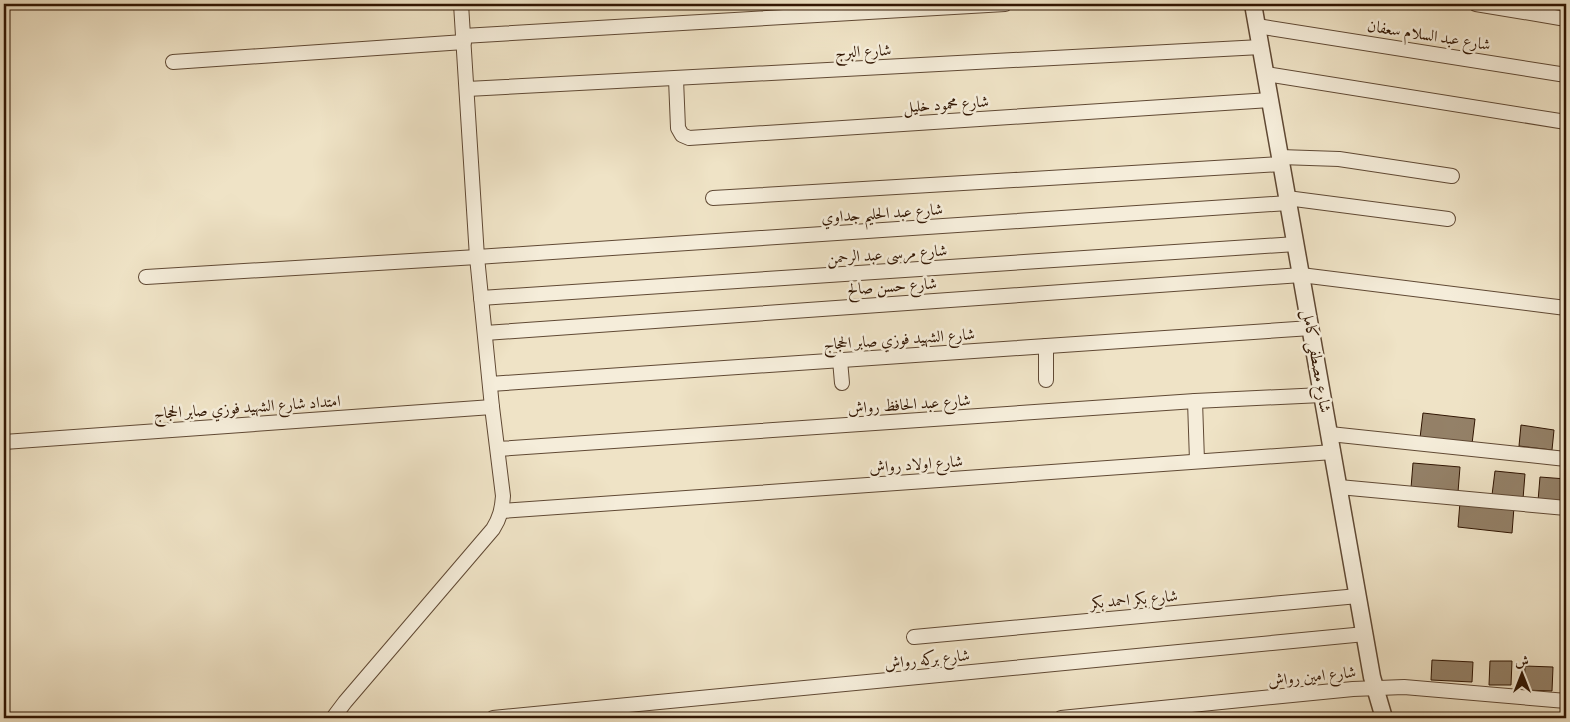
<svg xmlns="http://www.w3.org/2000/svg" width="1570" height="722" font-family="'IM FELL French Canon',Amiri,serif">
  <rect width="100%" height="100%" fill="#efe3c6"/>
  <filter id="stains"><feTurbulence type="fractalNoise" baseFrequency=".004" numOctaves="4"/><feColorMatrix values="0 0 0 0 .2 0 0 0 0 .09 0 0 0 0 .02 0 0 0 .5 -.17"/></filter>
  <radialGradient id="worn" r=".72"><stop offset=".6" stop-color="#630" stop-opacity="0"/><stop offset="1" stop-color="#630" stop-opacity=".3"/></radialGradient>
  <!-- building -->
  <g fill="#948168" stroke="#311603">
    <polygon points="1423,413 1475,419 1472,444 1420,438"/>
    <polygon points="1521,425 1554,430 1552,450 1519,446"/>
    <polygon points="1413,463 1460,467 1458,492 1411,488"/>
    <polygon points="1495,471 1525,474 1523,499 1492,495"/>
    <polygon points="1540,477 1566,479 1566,503 1538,501"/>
    <polygon points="1460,502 1514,507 1512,533 1458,527"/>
    <polygon points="1432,660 1473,662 1472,682 1431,680"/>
    <polygon points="1490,661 1512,661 1511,685 1489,685"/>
    <polygon points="1525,666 1553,667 1552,691 1524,690"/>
  </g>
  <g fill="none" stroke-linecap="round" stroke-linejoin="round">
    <defs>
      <g id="minor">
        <polyline points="1476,4 1566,19"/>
        <polyline points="1257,26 1566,75"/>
        <polyline points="463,36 1005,4"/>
        <polyline points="173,62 464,42"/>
        <polyline points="1266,74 1566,122"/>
        <polyline points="676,79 678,128 682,135 689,138 1270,100"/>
        <polyline points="467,89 1261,47"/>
        <polyline points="1280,157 1339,159 1452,176"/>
        <polyline points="713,198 1282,164"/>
        <polyline points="1287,198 1448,219"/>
        <polyline points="146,277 477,257 1288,203"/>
        <polyline points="481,298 1296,244"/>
        <polyline points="485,333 1301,275 1566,308"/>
        <polyline points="1046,346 1046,380"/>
        <polyline points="840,360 842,383"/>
        <polyline points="490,384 1311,328"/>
        <polyline points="1195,401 1197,461"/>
        <polyline points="1330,434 1566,459"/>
        <polyline points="4,442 492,407"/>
        <polyline points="498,449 1195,401 1322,395"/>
        <polyline points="1339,487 1566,508"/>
        <polyline points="502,511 1333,452"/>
        <polyline points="914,637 1358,596"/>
        <path d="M333,718L345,702L493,529C500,518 502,509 503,496L492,407L477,257L461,4"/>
        <polyline points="493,718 1365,634"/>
        <polyline points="1061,718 1353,689 1404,687 1566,701"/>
      </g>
      <polyline id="tertiary" points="1253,4 1372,677 1384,718"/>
    </defs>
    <!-- minor casing -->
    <use href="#minor" stroke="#604934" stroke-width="16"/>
    <!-- tertiary casing -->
    <use href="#tertiary" stroke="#604934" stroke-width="19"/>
    <!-- minor -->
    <use href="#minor" stroke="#f5edda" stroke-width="14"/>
    <!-- tertiary -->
    <use href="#tertiary" stroke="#f5edda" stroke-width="16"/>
  </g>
  <g text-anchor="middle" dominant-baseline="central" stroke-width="5" stroke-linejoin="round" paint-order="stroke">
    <!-- street labels -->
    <g font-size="16" fill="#311603" stroke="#f5edda">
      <text transform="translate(1429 35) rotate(9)">شارع عبد السلام سعفان</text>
      <text transform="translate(863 51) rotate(-3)">شارع البرج</text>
      <text transform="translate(946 104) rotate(-4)">شارع محمود خليل</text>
      <text transform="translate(882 213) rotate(-4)">شارع عبد الحليم جداوي</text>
      <text transform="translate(887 254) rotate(-4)">شارع مرسى عبد الرحمن</text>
      <text transform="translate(892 286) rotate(-4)">شارع حسن صالح</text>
      <text transform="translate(899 339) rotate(-4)">شارع الشهيد فوزي صابر الحجاج</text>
      <text transform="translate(1317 361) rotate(80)">شارع مصطفى كامل</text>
      <text transform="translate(909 404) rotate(-4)">شارع عبد الحافظ رواش</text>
      <text transform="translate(247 407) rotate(-4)">امتداد شارع الشهيد فوزي صابر الحجاج</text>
      <text transform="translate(916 464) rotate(-4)">شارع اولاد رواش</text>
      <text transform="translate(1134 599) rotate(-5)">شارع بكر احمد بكر</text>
      <text transform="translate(927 659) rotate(-6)">شارع بركه رواش</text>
      <text transform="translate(1312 676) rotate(-6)">شارع امين رواش</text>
    </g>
  </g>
  <!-- margin -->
  <rect width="1570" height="722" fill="none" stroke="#efe3c6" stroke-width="20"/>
  <rect x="5" y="5" width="1560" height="712" fill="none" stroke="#311603" stroke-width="2.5"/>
  <rect x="10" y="10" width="1550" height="702" fill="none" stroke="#311603"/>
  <!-- north arrow -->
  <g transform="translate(1522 674)" stroke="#f5edda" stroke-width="4" paint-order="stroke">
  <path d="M0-4L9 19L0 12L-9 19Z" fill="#311603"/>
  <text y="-8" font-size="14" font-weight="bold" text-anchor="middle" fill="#311603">ش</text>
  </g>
  <rect width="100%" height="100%" filter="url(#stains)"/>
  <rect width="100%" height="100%" fill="url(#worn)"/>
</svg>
